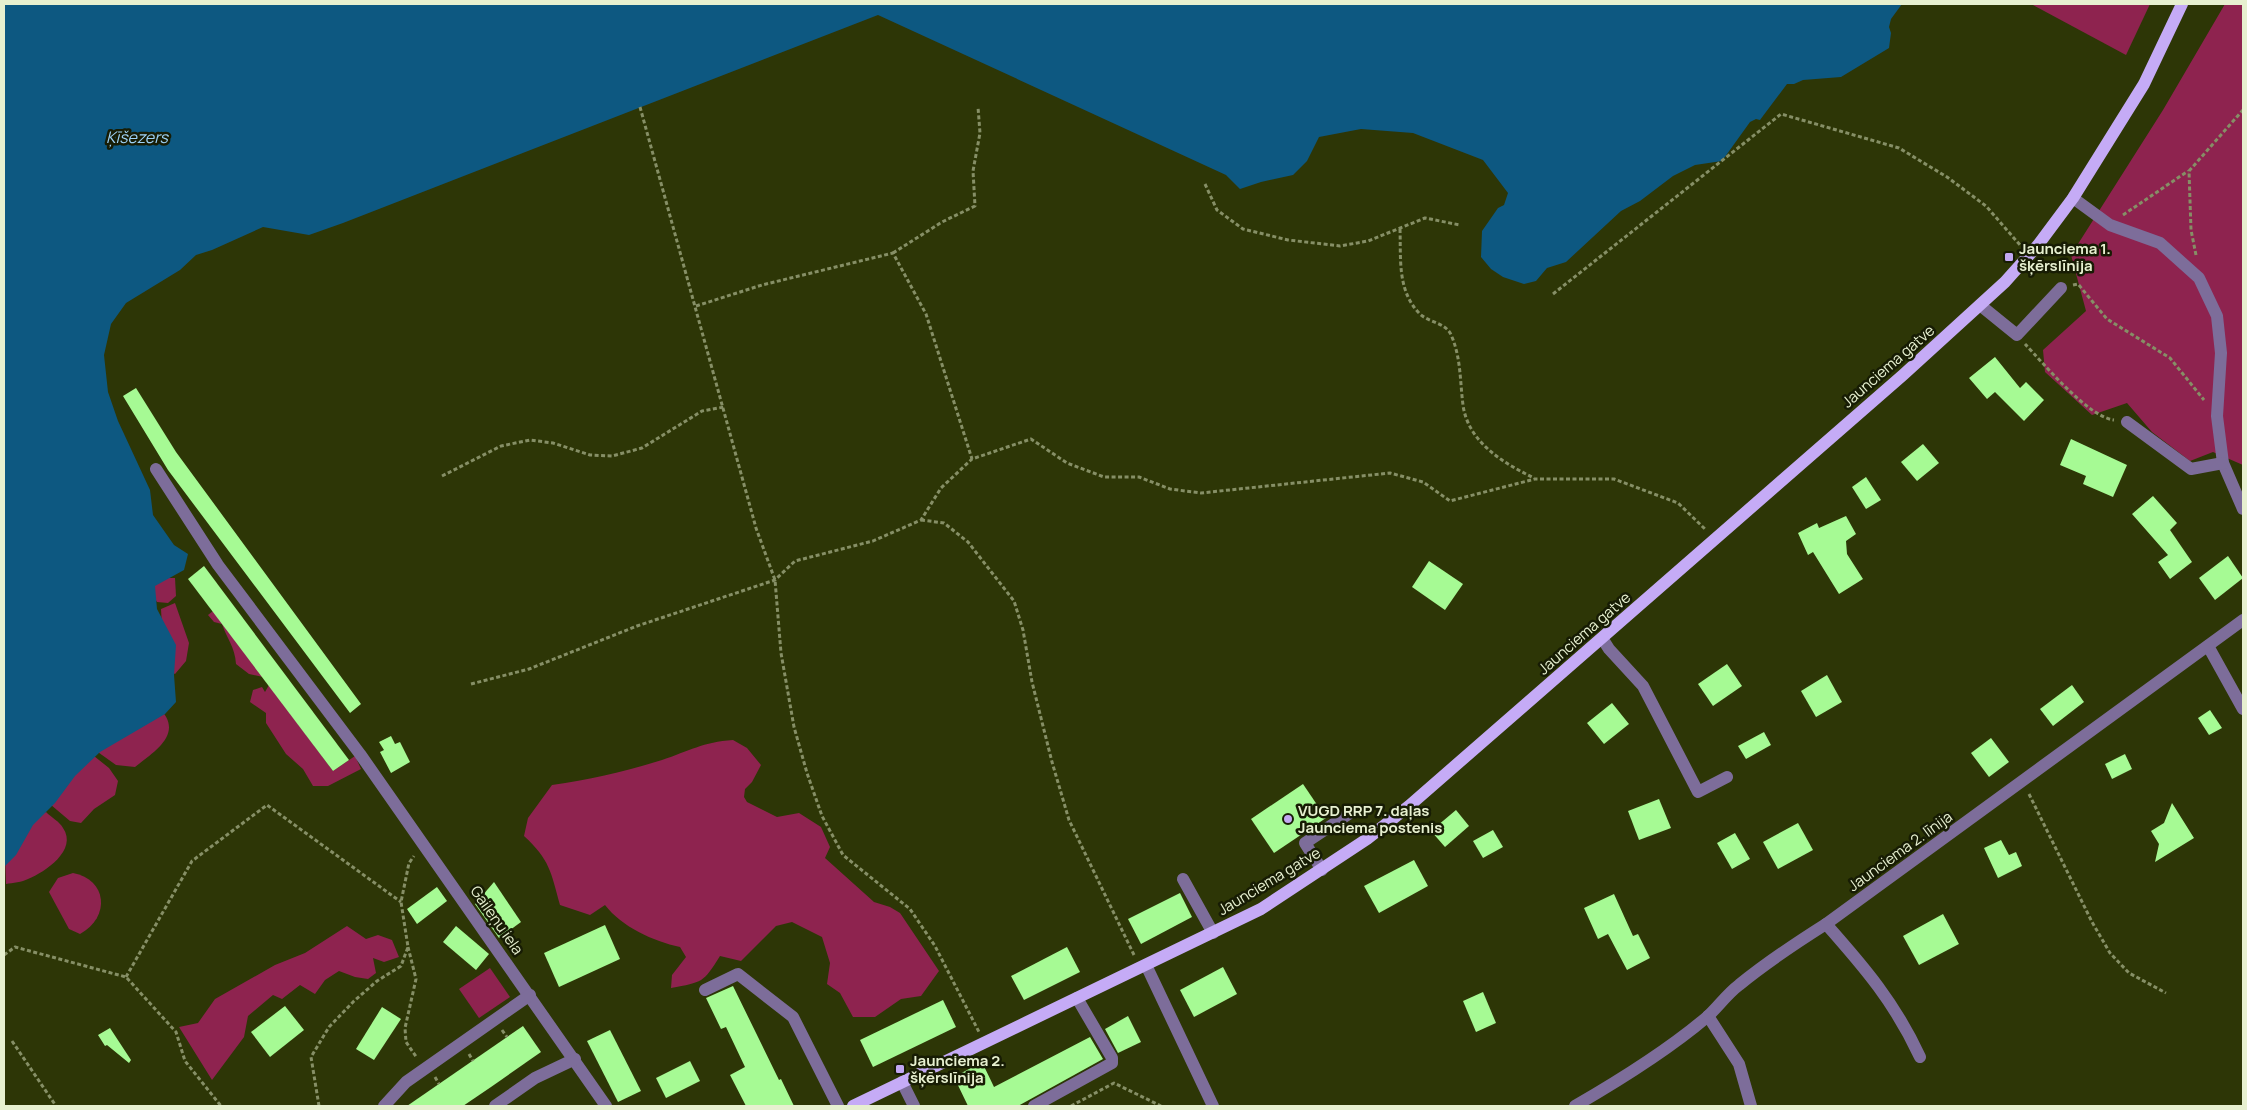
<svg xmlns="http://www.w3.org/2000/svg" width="2247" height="1110" font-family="Manrope,sans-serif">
  <rect width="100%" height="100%" fill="#2d3606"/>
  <!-- green -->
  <g fill="#8e234f">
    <polygon points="2031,4 2150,4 2126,55"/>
    <polygon points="2225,4 2243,4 2243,465 2213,452 2190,461 2152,432 2127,403 2092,415 2045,372 2043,350 2086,311 2071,255 2163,110"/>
    <polygon points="161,578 175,578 176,596 168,603 157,602 150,591"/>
    <polygon points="175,603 189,643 186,661 175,674 159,666 162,627 161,609"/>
    <path d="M213,611L263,677L249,674L236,664C235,647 227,639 222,624L214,622L208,615Z"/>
    <polygon points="269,685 333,771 355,756 361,769 328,786 313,786 303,769 286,754 266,723 266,713 250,702 253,690 262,687 265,692"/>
    <path d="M158,707C186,733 154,752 135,767L116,765L88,745Z"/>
    <path d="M733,740L747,748L761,765L752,782L745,789L744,797L747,802L777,817L799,813L821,827L830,847L825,858L874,902L890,907L900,913L939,971L921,996L901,999L875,1017H853L840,993L827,984L830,963L822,937L792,922L776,926L741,961L720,956C703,983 703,982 671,988L672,975L686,957L680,947C653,941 622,927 605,905L590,915L560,905C551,872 550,860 524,836L528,818L552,785C590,780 626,771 662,760C689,751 703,742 733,740Z"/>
    <polygon points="89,752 109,768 118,781 115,795 94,809 81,823 70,821 44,799"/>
    <path d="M46,812C51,817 60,822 63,828C78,850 45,872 28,879C22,882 13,883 6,884L4,832Z"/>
    <path d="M73,873C107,879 111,917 80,934L69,929L49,892L58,878Z"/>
    <polygon points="347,926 366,939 378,935 392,940 399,957 384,962 373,958 376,973 368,979 355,977 339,971 325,980 315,994 300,985 282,999 273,995 248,1016 244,1037 212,1080 179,1027 198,1023 215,999 275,965 305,953"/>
    <polygon points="490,968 510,997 479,1018 459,989"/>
  </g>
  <!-- water -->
  <polygon fill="#0d5881" points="4,4 1902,4 1891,19 1889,27 1891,33 1889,48 1841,77 1803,80 1794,84 1787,84 1760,120 1756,119 1750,122 1722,161 1695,165 1673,176 1640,201 1621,211 1566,262 1547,268 1536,281 1524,284 1503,277 1491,269 1481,257 1482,231 1498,208 1504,205 1508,193 1483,160 1413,133 1361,129 1319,137 1307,161 1293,175 1261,182 1240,189 1226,175 878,15 343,223 309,235 263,227 212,250 196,255 180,270 126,303 111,324 104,355 108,392 118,421 150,490 153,515 174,545 188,554 184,570 155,586 157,609 176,645 174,675 176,702 165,714 100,752 75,776 55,803 33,825 16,855 4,867"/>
  <!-- building -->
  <g fill="#a6fa94">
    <polygon points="1995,357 2020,388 2026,382 2044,400 2024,421 1995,392 1987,399 1969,378"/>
    <polygon points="136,388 176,452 361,704 350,713 168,470 123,396"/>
    <polygon points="2071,439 2127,465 2113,497 2083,484 2086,476 2060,465"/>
    <polygon points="1923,444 1939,463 1917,481 1901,462"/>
    <polygon points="1866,477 1881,500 1866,509 1852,487"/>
    <polygon points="2153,496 2177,523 2170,530 2192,562 2170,579 2158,562 2168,555 2132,514"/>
    <polygon points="1846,516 1856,534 1846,541 1847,554 1863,579 1839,594 1813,552 1808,555 1798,533 1817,523 1819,528"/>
    <polygon points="2228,556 2243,578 2215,600 2199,578"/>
    <polygon points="1429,561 1463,584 1445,610 1412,587"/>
    <polygon points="204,566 349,760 333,771 188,579"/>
    <polygon points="1727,664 1742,686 1713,706 1698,684"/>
    <polygon points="1827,675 1842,702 1816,717 1801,691"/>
    <polygon points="2072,685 2084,702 2053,726 2040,709"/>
    <polygon points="1612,703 1629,724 1604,744 1587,723"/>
    <polygon points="2210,710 2222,728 2209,735 2198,718"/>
    <polygon points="1764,732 1771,745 1746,759 1738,746"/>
    <polygon points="391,736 395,744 400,742 410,762 391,773 380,752 384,750 379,742"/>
    <polygon points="1991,738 2009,762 1989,777 1971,753"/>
    <polygon points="2125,754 2132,769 2112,779 2105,764"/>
    <polygon points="1303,784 1326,818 1274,853 1251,819"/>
    <polygon points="1659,799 1671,828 1639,840 1628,811"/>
    <polygon points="2172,803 2194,838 2155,862 2159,844 2151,831 2164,823"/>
    <polygon points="1456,810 1469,826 1445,847 1431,831"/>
    <polygon points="1798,823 1813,850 1778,869 1763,842"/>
    <polygon points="1493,830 1503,847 1483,858 1473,841"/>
    <polygon points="1735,833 1750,859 1732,869 1717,843"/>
    <polygon points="2001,840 2009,855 2016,852 2022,866 1998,878 1984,848"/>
    <polygon points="1414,860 1428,886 1379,913 1364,886"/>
    <polygon points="494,882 521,922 499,938 475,904"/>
    <polygon points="437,887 447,901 417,924 407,909"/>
    <polygon points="1180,893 1192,917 1141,944 1128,919"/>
    <polygon points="1614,894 1633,936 1638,934 1650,958 1627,970 1608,934 1598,939 1584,908"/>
    <polygon points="1943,914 1959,944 1919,965 1903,936"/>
    <polygon points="605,925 620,959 559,987 544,953"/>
    <polygon points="456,926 489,954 476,970 443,942"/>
    <polygon points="1067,947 1080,972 1024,1000 1011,976"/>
    <polygon points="1223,967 1237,994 1194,1017 1180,990"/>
    <polygon points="733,986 779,1080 781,1079 794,1106 746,1106 730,1075 745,1067 726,1027 721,1029 706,998"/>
    <polygon points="1483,992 1496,1023 1476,1032 1463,1001"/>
    <polygon points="943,1000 956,1027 873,1067 860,1040"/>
    <polygon points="285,1006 304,1030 270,1057 251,1032"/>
    <polygon points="382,1007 401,1019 374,1060 356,1049"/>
    <polygon points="1128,1016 1141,1042 1118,1053 1105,1029"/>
    <polygon points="523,1026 541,1052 491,1087 463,1106 407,1106"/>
    <polygon points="110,1028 131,1060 129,1063 107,1045 105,1046 98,1035"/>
    <polygon points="610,1030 641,1091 618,1102 587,1041"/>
    <polygon points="1090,1037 1103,1059 1018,1106 968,1106 954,1077 982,1062 994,1087"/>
    <polygon points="690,1061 700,1081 666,1098 656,1078"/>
  </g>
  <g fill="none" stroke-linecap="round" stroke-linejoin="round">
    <!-- path -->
    <g stroke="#868f66" stroke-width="3" stroke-dasharray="4 2.5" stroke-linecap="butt">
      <polyline points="640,107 756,528 775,580 781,653 794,727 807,773 822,816 843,855 910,909 935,946 979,1032"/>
      <polyline points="1205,184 1217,210 1243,229 1288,240 1340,246 1368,241 1425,218 1460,225"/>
      <polyline points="2123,215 2188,171"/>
      <path d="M1400,229C1401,258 1397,290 1419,313C1428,323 1447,322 1452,337C1461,359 1460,382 1463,405C1468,442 1503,463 1534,478"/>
      <polyline points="893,253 942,222 975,206 973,171 980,133 978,107"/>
      <polyline points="2196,255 2191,230 2189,171 2243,110"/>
      <polyline points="2073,285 2078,284 2107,319 2170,358 2204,400"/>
      <polyline points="1553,294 1781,114 1899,148 1947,177 1986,206 2020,245"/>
      <polyline points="696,306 762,285 893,253 926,314 972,459"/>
      <path d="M2025,344C2044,364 2088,417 2114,420"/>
      <polyline points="442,476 501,446 530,440 553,443 590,455 612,456 642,448 702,411 724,407"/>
      <polyline points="921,520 944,523 968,542 1014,601 1023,630 1032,682 1052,762 1069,820 1134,955"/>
      <polyline points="471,684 529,669 637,626 775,580 795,561 873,541 921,520 941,488 972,459 1031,439 1067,463 1104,477 1139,477 1170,489 1201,493 1390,473 1423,482 1450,501 1535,479 1614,479 1678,503 1705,529"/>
      <polyline points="2029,794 2092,922 2110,953 2129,973 2166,993"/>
      <polyline points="408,947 416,979 405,1028 406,1042 417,1058"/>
      <polyline points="4,955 15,947 126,977 176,1032 185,1061 221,1106"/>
      <polyline points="126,977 192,861 267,805 401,902"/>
      <polyline points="502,1030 507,1037"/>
      <polyline points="12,1041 56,1106"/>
      <polyline points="469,1054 473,1061"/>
      <polyline points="435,1077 439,1084"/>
      <polyline points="319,1106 311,1057 329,1027 354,1001 377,981 401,966 408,947 401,902 409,863 414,856"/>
      <polyline points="1071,1106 1114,1083 1161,1106"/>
    </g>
    <!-- minor -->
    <g stroke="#7d6d9a" stroke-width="12">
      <polyline points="2073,198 2110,225 2160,243 2199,278 2217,316 2221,353 2217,416 2223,463 2243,509"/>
      <polyline points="1980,305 2017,335 2061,288"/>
      <polyline points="2127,422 2191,469 2223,463"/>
      <polyline points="156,469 218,565 360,754 606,1106"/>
      <polyline points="1602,638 1609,649 1643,686 1698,792 1727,777"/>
      <polyline points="2208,646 2243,709"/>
      <polyline points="1322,870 1305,843 1353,811"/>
      <polyline points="1183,879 1213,933"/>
      <path d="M1826,924C1865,968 1895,1003 1920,1057"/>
      <polyline points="1146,965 1213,1106"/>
      <polyline points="705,990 738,974 793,1017 838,1106"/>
      <polyline points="1708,1016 1739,1064 1751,1106"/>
      <polyline points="902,1082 914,1106"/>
      <polyline points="384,1106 406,1082 530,995"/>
      <polyline points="495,1106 535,1078 575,1059"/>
      <polyline points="1034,1106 1112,1063 1112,1058 1077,998"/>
      <path d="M1575,1106C1620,1080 1667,1051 1707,1017C1718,1007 1727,994 1739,985C1767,962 1796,943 1826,924L2243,620"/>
    </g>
    <!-- major -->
    <polyline stroke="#c5abf6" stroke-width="12" points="853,1106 1261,909 1367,839 1409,806 1903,375 2005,282 2038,245 2073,198 2144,84 2182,4"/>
  </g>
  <!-- markers -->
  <g fill="#c2a8f2" stroke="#171c04" stroke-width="2">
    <rect x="2004" y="252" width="10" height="10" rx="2.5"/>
    <circle cx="1288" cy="819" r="5"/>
    <rect x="895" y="1064" width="10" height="10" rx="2.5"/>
  </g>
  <g text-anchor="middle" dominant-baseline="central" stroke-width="5" stroke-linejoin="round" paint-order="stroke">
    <!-- poi labels -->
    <g font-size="15" font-weight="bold" fill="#e7f0d0" stroke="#171c04" text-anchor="start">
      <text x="2019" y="248">Jaunciema 1.<tspan x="2019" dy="17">šķērslīnija</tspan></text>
      <text x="1298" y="810">VUGD RRP 7. daļas<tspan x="1298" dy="17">Jaunciema postenis</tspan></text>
      <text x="910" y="1060">Jaunciema 2.<tspan x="910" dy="17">šķērslīnija</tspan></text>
    </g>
    <!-- street labels -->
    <g font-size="15" fill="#e7f0d0" stroke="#171c04">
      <text transform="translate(1888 366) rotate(-41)">Jaunciema gatve</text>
      <text transform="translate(1584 633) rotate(-41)">Jaunciema gatve</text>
      <text transform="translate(1900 851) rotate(-36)">Jaunciema 2. līnija</text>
      <text transform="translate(1269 881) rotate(-31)">Jaunciema gatve</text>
      <text transform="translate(497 920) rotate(55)">Gaileņu iela</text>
    </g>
    <!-- water labels -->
    <g font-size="16" font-style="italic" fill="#9ed2f7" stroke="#171c04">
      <text x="137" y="137">Ķīšezers</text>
    </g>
  </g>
  <!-- border -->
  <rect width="2247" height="1110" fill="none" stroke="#e7f0d0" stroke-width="10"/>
</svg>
